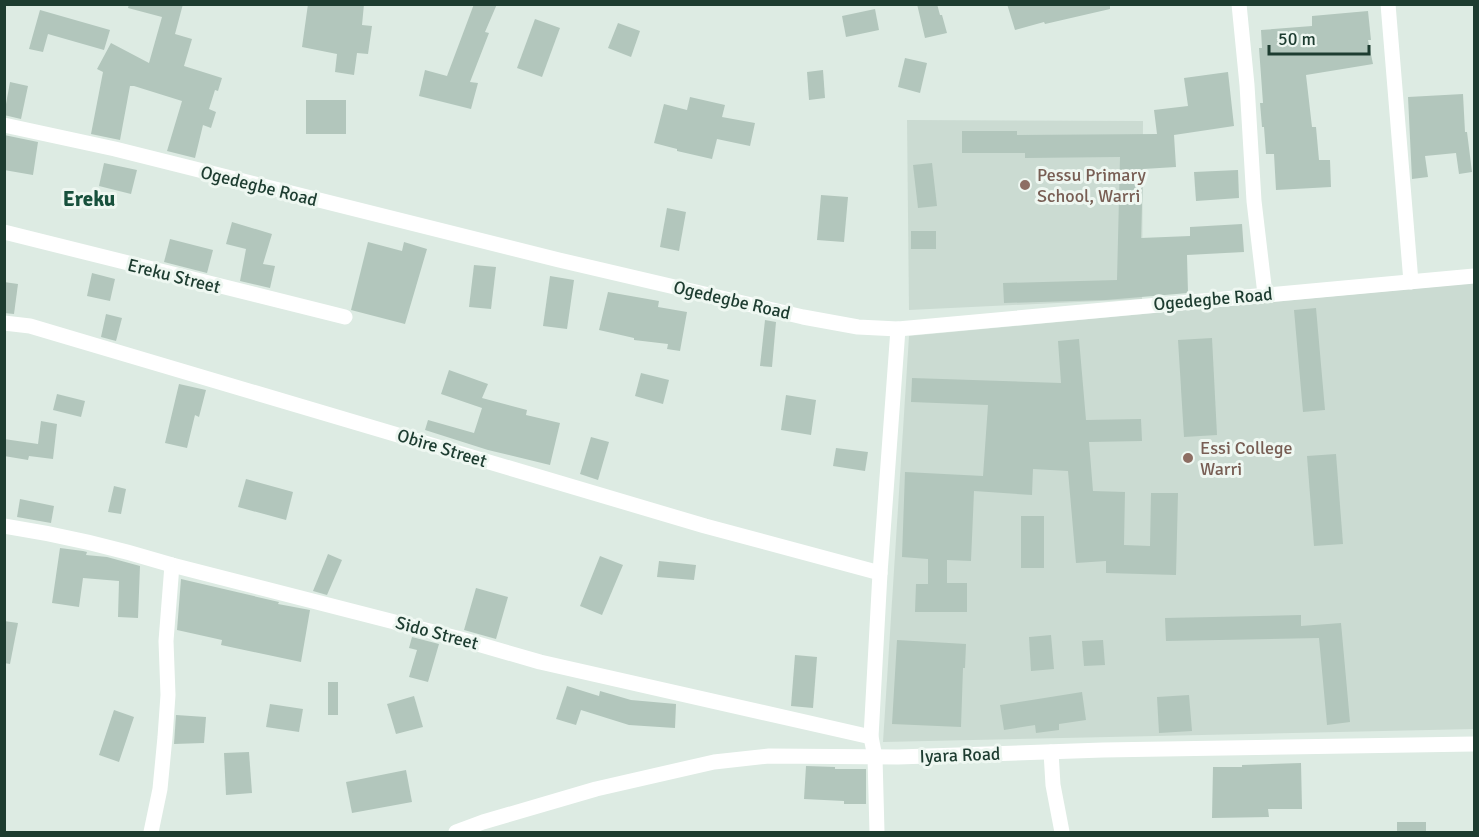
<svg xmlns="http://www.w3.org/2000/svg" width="1479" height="837" font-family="Signika,sans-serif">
  <rect width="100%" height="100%" fill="#ddebe3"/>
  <!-- built -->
  <g fill="#cbdbd2">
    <polygon points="907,120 1143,121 1142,299 909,310"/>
    <polygon points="1474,283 1474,729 883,742 909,336"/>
  </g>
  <!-- building -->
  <g fill="#b2c6bc">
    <polygon points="129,4 183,4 175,34 192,39 184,66 222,78 218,91 215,90 209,109 216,112 211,128 203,125 195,158 167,151 182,101 134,86 130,86 120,140 91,134 103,72 97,69 111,43 149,63 162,17 128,8"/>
    <polygon points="308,4 364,4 362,25 372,26 368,54 357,53 354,75 335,72 337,54 302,47"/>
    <polygon points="474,4 497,4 485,32 489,33 470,82 478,83 471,109 419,96 425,70 447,76"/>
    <polygon points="917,4 937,4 940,15 942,15 947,33 925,38"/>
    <polygon points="1007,4 1110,4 1110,9 1045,24 1044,22 1015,30"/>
    <polygon points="875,9 879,30 846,37 842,16"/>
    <polygon points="40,10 110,30 104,50 48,34 43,52 29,49"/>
    <polygon points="1368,11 1371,40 1368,40 1373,64 1306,75 1312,127 1316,127 1319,160 1330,160 1331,187 1276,190 1274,154 1266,154 1264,127 1262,127 1260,103 1263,103 1259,48 1262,48 1261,30 1312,26 1312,16"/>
    <polygon points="535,19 560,28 542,77 517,68"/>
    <polygon points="618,23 640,31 631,57 608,48"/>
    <polygon points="905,58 927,63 920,93 898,87"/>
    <polygon points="823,70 825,98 809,100 807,72"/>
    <polygon points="1228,72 1234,126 1174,135 1176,167 1143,169 1141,238 1190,236 1190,227 1242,224 1244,252 1187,255 1188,293 1106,300 1004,303 1003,283 1117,280 1120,157 1025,158 1025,153 962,153 962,131 1017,131 1017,135 1157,134 1154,110 1188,106 1184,78"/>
    <polygon points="10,82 28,86 21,119 4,115"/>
    <polygon points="1463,94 1465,132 1467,132 1472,172 1459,174 1456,153 1425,156 1428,177 1412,179 1408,97"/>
    <polygon points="690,97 725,105 722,117 755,123 750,146 717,139 712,159 677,151 677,149 654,143 664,104 687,110"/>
    <rect x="306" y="100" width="40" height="34"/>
    <polygon points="4,135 38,142 33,175 4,170"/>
    <polygon points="104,163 137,170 131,194 99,186"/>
    <polygon points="932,163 937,206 918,208 913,165"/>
    <polygon points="1238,170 1239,198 1196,201 1194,172"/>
    <polygon points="821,195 848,197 844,242 817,240"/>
    <polygon points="667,208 686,212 679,251 660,247"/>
    <polygon points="232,222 272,234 263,264 275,266 270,288 240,281 246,249 226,244"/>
    <rect x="911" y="231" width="25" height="18"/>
    <polygon points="170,239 213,250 207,273 164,262"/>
    <polygon points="368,242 402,251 404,242 427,249 405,324 351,310"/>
    <polygon points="474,265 496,267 491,309 469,307"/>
    <polygon points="92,273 115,279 110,301 87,296"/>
    <polygon points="550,276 574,280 567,329 543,326"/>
    <polygon points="4,282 18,284 14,314 4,313"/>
    <polygon points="608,292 659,301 658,307 687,312 680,351 667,349 668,344 634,340 634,338 599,330"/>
    <polygon points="1316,308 1325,410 1303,412 1294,310"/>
    <polygon points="106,314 122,318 116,341 101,337"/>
    <polygon points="765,320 776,322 772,367 760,366"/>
    <polygon points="1212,338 1217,435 1184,437 1178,340"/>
    <polygon points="1079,339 1086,420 1141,419 1142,441 1089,442 1093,491 1125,492 1124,545 1150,546 1151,493 1178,493 1176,575 1106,573 1106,561 1076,563 1068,471 1033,469 1032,495 974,491 971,561 947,560 947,583 967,583 967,612 915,612 916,584 928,584 928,559 902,557 905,472 983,476 988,405 911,402 912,378 1061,383 1058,341"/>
    <polygon points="449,370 488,384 482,398 527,410 526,415 560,423 550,465 488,450 425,430 428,420 474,433 482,408 441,394"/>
    <polygon points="641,373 669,380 663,404 635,396"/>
    <polygon points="179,384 206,390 199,417 195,415 187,448 165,443"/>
    <polygon points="57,394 85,401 81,417 53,410"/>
    <polygon points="786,395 816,400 811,435 781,430"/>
    <polygon points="41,421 57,424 53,459 29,456 28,460 4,456 4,439 38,444"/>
    <polygon points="591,437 609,442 598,480 580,474"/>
    <polygon points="836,448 868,452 865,471 833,466"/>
    <polygon points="1336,454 1343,544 1314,546 1307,456"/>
    <polygon points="246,479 293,492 286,520 238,507"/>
    <polygon points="114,486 126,489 121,514 108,512"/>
    <polygon points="20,499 54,506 51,523 17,517"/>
    <rect x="1021" y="516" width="23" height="52"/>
    <polygon points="60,548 83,551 87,552 86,555 107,557 140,566 138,618 118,617 119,581 83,578 79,607 52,603"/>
    <polygon points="328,554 342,560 327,595 313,591"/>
    <polygon points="600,556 623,565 602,615 580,606"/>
    <polygon points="659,561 696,565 694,580 657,577"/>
    <polygon points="181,579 279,602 278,604 310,610 301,662 221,645 222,640 177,630"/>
    <polygon points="476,588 508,597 496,639 464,630"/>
    <polygon points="1301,615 1301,626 1341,623 1350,722 1327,725 1319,638 1166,641 1165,618"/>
    <polygon points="4,621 18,623 10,664 4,663"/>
    <polygon points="1051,635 1054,669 1031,671 1029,637"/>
    <polygon points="412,637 439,644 428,682 409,677 417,650 409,648"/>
    <polygon points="897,640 966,644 965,668 963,668 961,727 892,724"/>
    <polygon points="1103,640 1105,665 1084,666 1082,641"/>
    <polygon points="795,655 817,657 813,708 791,706"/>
    <rect x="328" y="682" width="10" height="33"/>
    <polygon points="567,686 599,696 600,691 631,700 676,704 675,728 629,725 581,710 576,725 556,719"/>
    <polygon points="1082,692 1086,720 1059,724 1059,730 1036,733 1035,725 1004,730 1000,705"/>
    <polygon points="1189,695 1192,731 1159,733 1157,697"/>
    <polygon points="414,696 423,727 396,734 387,704"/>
    <polygon points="270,704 303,709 299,732 266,727"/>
    <polygon points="114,710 134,717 119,762 99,755"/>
    <polygon points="176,715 206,717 204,743 174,744"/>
    <polygon points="249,752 252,793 226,795 224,753"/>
    <polygon points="1301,763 1302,809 1268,809 1269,817 1212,818 1213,767 1242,767 1242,765"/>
    <polygon points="806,766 835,767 835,769 866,769 866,804 844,804 844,801 804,799"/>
    <polygon points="406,770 412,802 352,813 346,782"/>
    <rect x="1397" y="822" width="29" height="10"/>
  </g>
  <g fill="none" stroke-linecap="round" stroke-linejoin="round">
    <!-- minor -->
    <g stroke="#fff" stroke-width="15">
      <polyline points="1239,4 1247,85 1254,201 1265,294"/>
      <polyline points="1388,4 1411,282"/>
      <polyline points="4,125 115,149 559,260 803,317 858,327 898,329 1474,276"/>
      <polyline points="4,232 345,317"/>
      <polyline points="4,323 30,326 705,526 880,573"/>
      <path d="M4,526C62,535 117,548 172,565L457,638L540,662L871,737"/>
      <polyline points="1051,752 1053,785 1062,832"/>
      <polyline points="151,832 160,789 165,737 168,695 166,641 172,565"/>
      <polyline points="456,832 483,822 596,789 714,762 769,756 898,757 1103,750 1474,744"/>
      <polyline points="877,832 875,757 871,737 880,573 898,329"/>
    </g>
  </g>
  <!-- markers -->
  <g fill="#8d6e63" stroke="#eef7f1" stroke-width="2">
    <circle cx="1025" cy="185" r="6"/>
    <circle cx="1188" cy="458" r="6"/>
  </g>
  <g text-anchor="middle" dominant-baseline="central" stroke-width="6" stroke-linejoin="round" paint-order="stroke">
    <!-- education labels -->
    <g font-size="18" fill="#785e54" stroke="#eef7f1" text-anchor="start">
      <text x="1037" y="175">Pessu Primary<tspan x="1037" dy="21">School, Warri</tspan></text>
      <text x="1200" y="448">Essi College<tspan x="1200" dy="21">Warri</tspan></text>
    </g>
    <!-- street labels -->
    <g font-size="18" fill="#1d3c30" stroke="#eef7f1">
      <text transform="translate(259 186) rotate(14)">Ogedegbe Road</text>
      <text transform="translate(174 276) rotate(14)">Ereku Street</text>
      <text transform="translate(1213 299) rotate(-5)">Ogedegbe Road</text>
      <text transform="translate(732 300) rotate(13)">Ogedegbe Road</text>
      <text transform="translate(442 448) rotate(17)">Obire Street</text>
      <text transform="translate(437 633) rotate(15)">Sido Street</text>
      <text transform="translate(960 755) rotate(-2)">Iyara Road</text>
    </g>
    <!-- quarter labels -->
    <g font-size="21" font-weight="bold" fill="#17503c" stroke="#eef7f1">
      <text x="89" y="199">Ereku</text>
    </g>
  </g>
  <!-- border -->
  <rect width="1479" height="837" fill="none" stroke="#1d3c30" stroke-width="12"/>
  <!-- scale -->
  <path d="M1269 45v9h100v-9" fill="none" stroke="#1d3c30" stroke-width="3"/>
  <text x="1278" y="45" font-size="18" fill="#1d3c30" stroke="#eef7f1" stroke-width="4.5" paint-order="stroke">50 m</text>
</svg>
